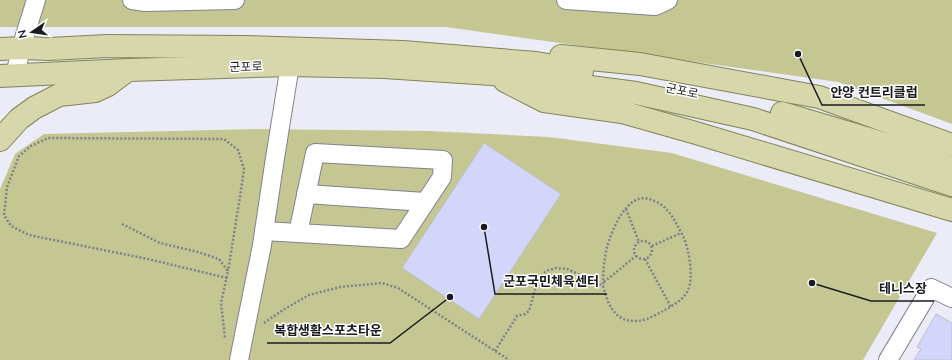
<svg xmlns="http://www.w3.org/2000/svg" width="952" height="360" font-family="'Nunito Sans','Noto Sans KR',sans-serif">
  <rect width="100%" height="100%" fill="#ececf9"/>
  <!-- green -->
  <g fill="#c5c793">
    <polygon points="0,0 952,0 952,124 838,82 446,27 0,27"/>
    <polygon points="255,129 430,131 549,137 672,153 937,233 863,360 0,360 0,189 15,154 44,134"/>
  </g>
  <!-- building -->
  <g fill="#d3d5fb" stroke="#bebfcb">
    <polygon points="484,143 561,194 479,319 402,268"/>
    <polygon points="936,314 952,323 952,360 914,360 921,349 917,347"/>
  </g>
  <g fill="none" stroke-linecap="round" stroke-linejoin="round">
    <defs>
      <g id="minor">
        <polyline points="132,0 145,2 235,0"/>
        <polyline points="566,0 655,6 668,0"/>
        <polyline points="15,76 21,48 36,0"/>
        <polyline points="306,194 425,202"/>
        <polyline points="264,231 401,239 442,177 443,160 315,153 298,233"/>
        <polyline points="239,360 262,245 275,158 290,65"/>
        <polyline points="888,360 931,288 952,298"/>
      </g>
      <g id="major">
        <polyline points="0,49 21,48 49,49 108,46 244,47 403,52 536,63 582,71"/>
        <polyline points="561,56 640,64 819,97 952,145"/>
        <polyline points="0,76 128,70 290,65 384,67 492,74 636,93 753,119 952,185"/>
        <polyline points="505,81 544,101 622,112 696,133 952,210"/>
        <polyline points="782,113 889,145 952,168"/>
        <polyline points="0,140 19,119 34,108 59,95 95,91 108,85 128,70"/>
      </g>
    </defs>
    <!-- minor casing -->
    <use href="#minor" stroke="#82828e" stroke-width="20"/>
    <!-- major casing -->
    <use href="#major" stroke="#838455" stroke-width="24"/>
    <!-- path -->
    <g stroke="#808089" stroke-width="2.5" stroke-dasharray="2 2" stroke-linecap="butt">
      <polyline points="626,209 639,242"/>
      <polyline points="122,224 160,243 198,252 219,259 228,271 221,303 225,338"/>
      <circle cx="643" cy="250" r="9"/>
      <polyline points="652,246 681,233"/>
      <polyline points="645,259 671,307"/>
      <polyline points="227,278 148,259 29,235 11,226 4,215 7,187 19,156 31,146 48,138 224,139 238,150 244,169 240,197 228,271"/>
      <polyline points="604,282 636,256"/>
      <polyline points="264,323 283,310 309,295 340,287 382,283 398,288 509,360"/>
      <path d="M495,351L517,316L525,314L529,311L536,286L541,276L546,271L556,268L567,269L576,273L603,286C609,310 619,327 647,319C652,317 658,314 663,311C672,306 684,300 688,290C694,277 689,249 683,236C678,227 674,218 667,210C663,205 656,201 649,199C627,192 612,230 607,247C604,260 603,273 603,286"/>
    </g>
    <!-- minor -->
    <use href="#minor" stroke="#fff" stroke-width="18"/>
    <!-- major -->
    <use href="#major" stroke="#d6d7aa" stroke-width="22"/>
  </g>
  <g text-anchor="middle" dominant-baseline="central" stroke-width="3" stroke-linejoin="round" paint-order="stroke">
    <!-- street labels -->
    <g font-size="12" fill="#1a1b1f" stroke="#fff">
      <text transform="translate(246 67) rotate(-2)">군포로</text>
      <text transform="translate(682 91) rotate(12)">군포로</text>
    </g>
  </g>
  <!-- callouts -->
  <path fill="none" stroke="#1a1b1f" stroke-width="1.5" d="M798 54L822 105H925M484 227L495 294H607M812 283L871 301H934M450 297L390 343H267"/>
  <g fill="#1a1b1f" stroke="#fff" stroke-width="1.5">
    <circle cx="798" cy="54" r="4"/>
    <circle cx="484" cy="227" r="4"/>
    <circle cx="812" cy="283" r="4"/>
    <circle cx="450" cy="297" r="4"/>
  </g>
  <g font-size="13" text-anchor="middle" font-weight="bold" fill="#1a1b1f" stroke="#fff" stroke-width="3" stroke-linejoin="round" paint-order="stroke">
    <text x="874" y="97">안양 컨트리클럽</text>
    <text x="551" y="286">군포국민체육센터</text>
    <text x="903" y="293">테니스장</text>
    <text x="328" y="335">복합생활스포츠타운</text>
  </g>
  <!-- north arrow -->
  <g transform="translate(32 32) rotate(257)" stroke="#ffffff" stroke-width="3" paint-order="stroke">
  <path d="M0-3L7 15L0 10L-7 15Z" fill="#1a1b1f"/>
  <text y="-6" font-size="11" font-weight="bold" text-anchor="middle" fill="#1a1b1f">N</text>
  </g>
</svg>
